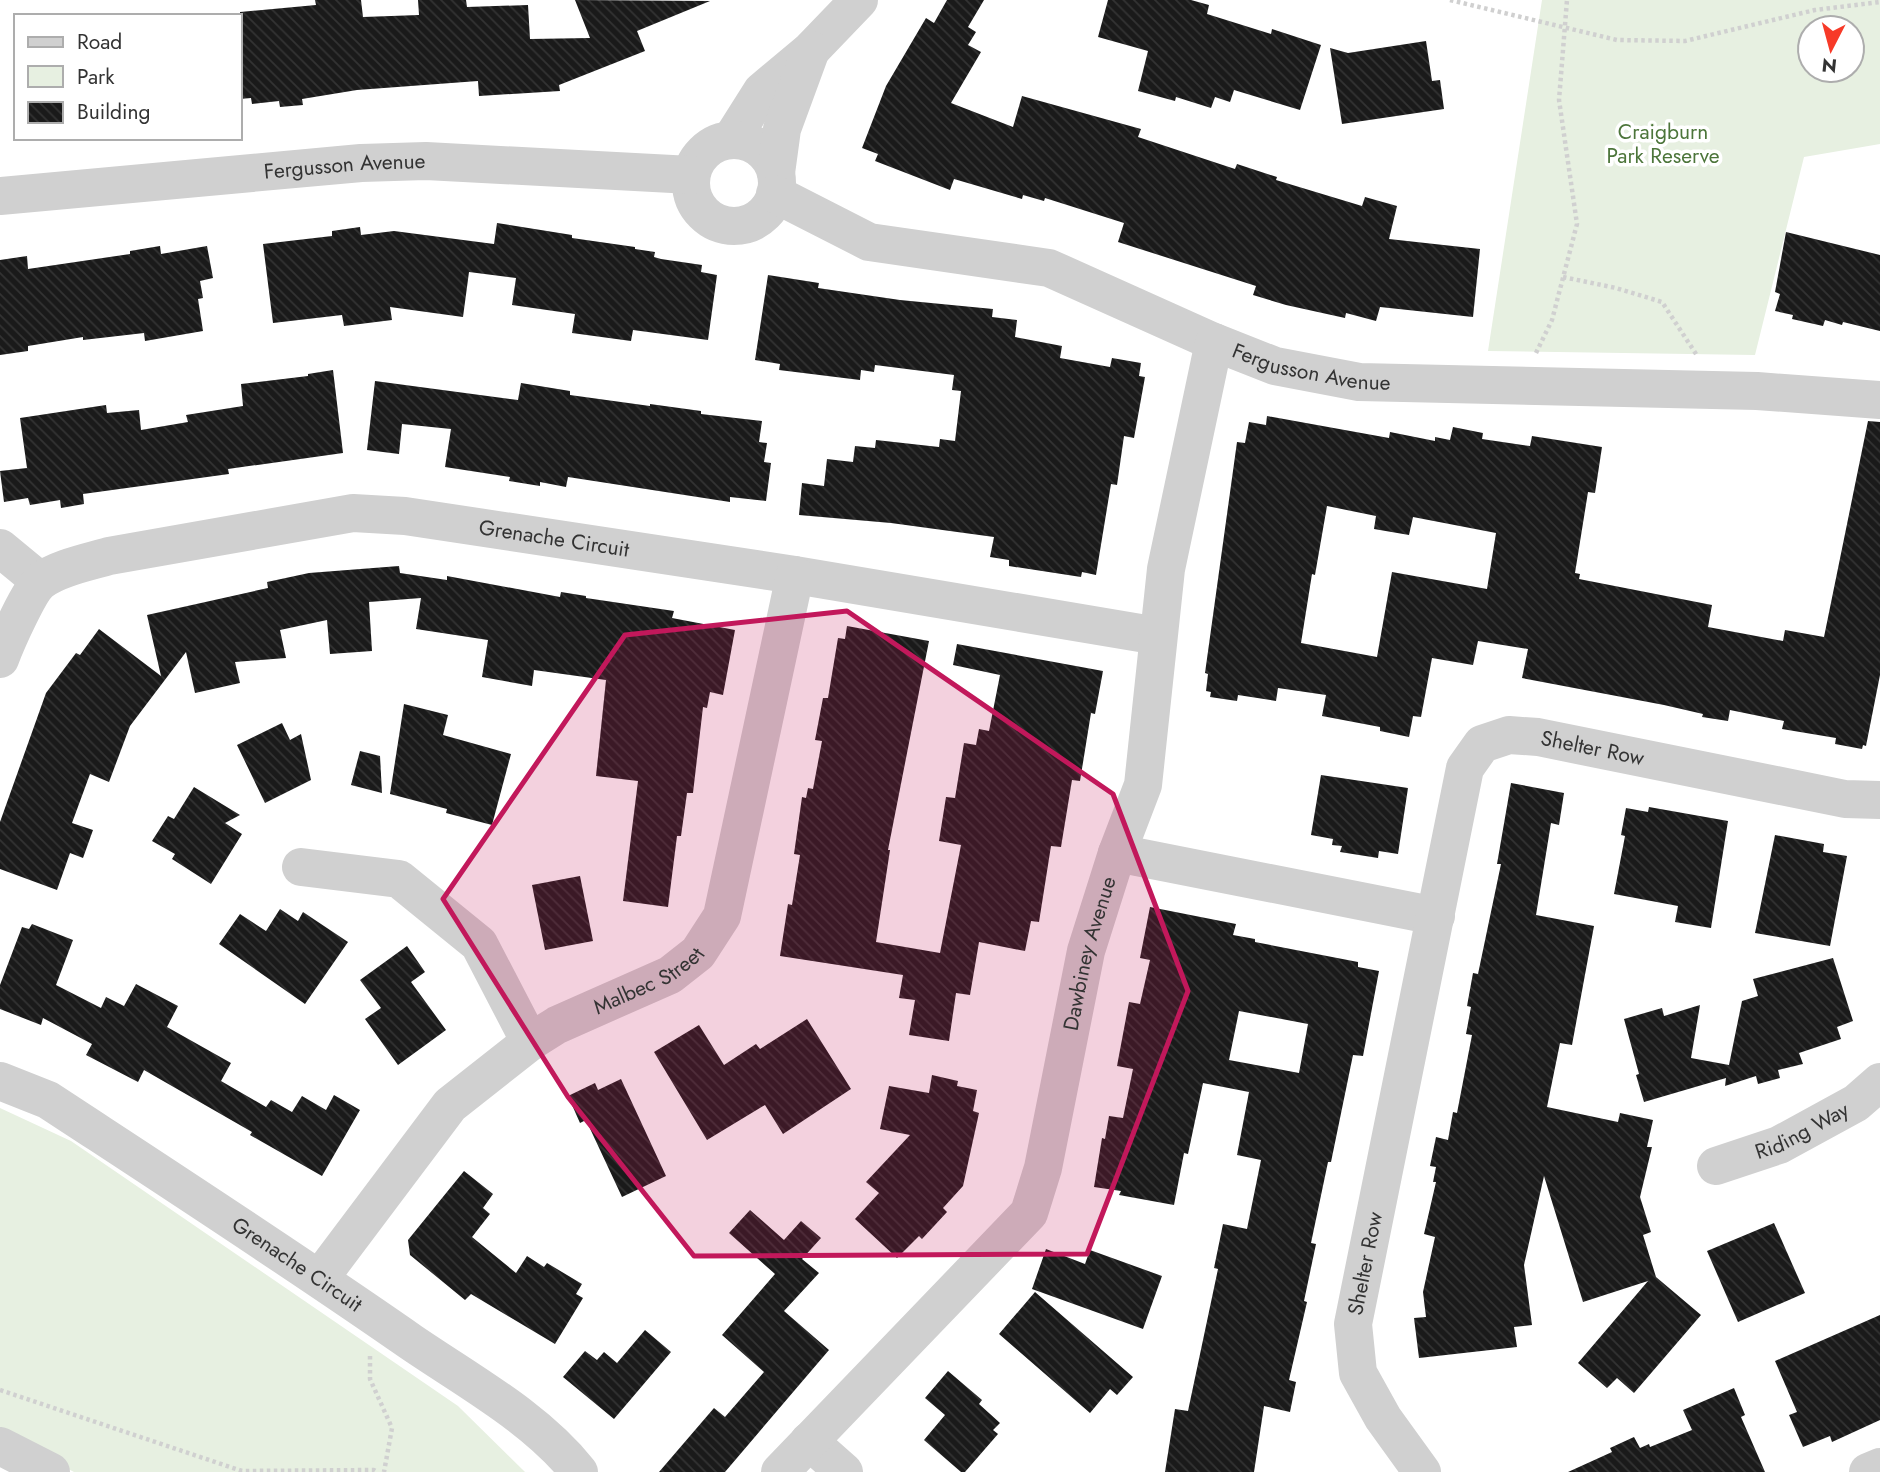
<svg xmlns="http://www.w3.org/2000/svg" width="1880" height="1472" font-family="Jost,sans-serif">
  <defs>
    <pattern id="building-back-hatch" width="6" height="6" patternUnits="userSpaceOnUse" patternTransform="scale(1.75)"><rect width="6" height="6" fill="#1a1a1a"/><path d="M-1 5l2 2M0 0l6 6M5-1l2 2" fill="none" stroke="#333"/></pattern>
  </defs>
  <rect width="100%" height="100%" fill="#fff"/>
  <!-- park -->
  <g fill="#e7f0e1" fill-rule="evenodd">
    <path d="M1542,0H1880V144L1804,157L1755,355L1488,351ZM1810,28H1852V70H1810Z"/>
    <polygon points="0,1108 71,1141 458,1406 525,1472 74,1472 0,1434"/>
  </g>
  <!-- building -->
  <g fill="url(#building-back-hatch)" fill-rule="evenodd">
    <polygon points="315,0 361,0 363,17 419,15 418,0 466,0 467,7 528,5 530,39 590,38 575,0 710,1 637,31 645,51 559,85 560,91 479,96 478,81 357,90 302,99 303,105 280,107 279,101 252,104 251,98 240,99 240,12 316,5"/>
    <polygon points="947,0 984,0 968,27 976,32 968,45 981,52 951,103 1013,127 1022,96 1141,129 1138,137 1235,169 1237,164 1277,177 1276,180 1362,206 1365,197 1397,206 1389,239 1480,249 1473,317 1380,307 1376,321 1346,313 1345,318 1286,305 1253,295 1256,286 1118,242 1124,223 1045,198 1044,201 1023,195 1022,199 954,179 950,190 875,161 878,154 862,148 886,86 926,18 934,23"/>
    <polygon points="1108,0 1191,0 1209,5 1207,14 1271,34 1272,29 1321,45 1300,110 1234,90 1230,102 1215,97 1211,108 1176,97 1175,101 1138,91 1148,51 1098,37"/>
    <polygon points="1426,41 1432,81 1440,80 1444,109 1342,124 1330,48 1348,53"/>
    <polygon points="497,223 572,235 572,238 635,247 635,249 655,252 654,257 661,259 702,265 701,272 717,275 708,340 633,330 631,341 572,333 575,314 512,305 516,278 469,272 463,317 390,307 392,320 344,326 342,315 273,323 263,244 332,236 332,231 360,227 361,235 394,231 494,244"/>
    <polygon points="1786,232 1880,255 1880,331 1843,322 1842,325 1825,320 1823,326 1792,319 1793,315 1775,311 1780,294 1775,292"/>
    <polygon points="160,246 161,254 207,246 213,278 200,281 203,298 198,299 203,331 145,341 144,333 83,340 83,337 28,346 28,351 0,355 0,260 27,256 28,269 130,254 130,251"/>
    <polygon points="768,275 819,283 818,288 900,300 993,309 992,317 1017,320 1015,337 1062,346 1060,358 1110,367 1112,358 1141,363 1139,376 1145,377 1134,438 1124,436 1117,485 1111,484 1096,575 1082,572 1081,577 1009,566 1009,560 990,557 994,537 891,523 799,515 802,483 824,486 827,459 853,462 855,446 875,448 876,440 939,447 940,439 955,441 961,391 952,390 954,375 875,365 874,372 861,370 860,380 779,370 780,364 755,360"/>
    <polygon points="333,370 343,453 228,469 229,474 83,494 84,504 61,508 60,500 30,505 28,498 4,502 0,471 27,468 20,418 106,405 107,413 139,410 141,430 188,422 186,415 243,406 241,384 308,376 308,374"/>
    <polygon points="375,381 518,400 521,383 570,391 570,395 650,406 650,404 701,411 701,414 762,421 759,442 767,443 764,462 771,463 766,501 730,497 730,502 568,477 566,487 540,482 540,486 509,481 510,477 445,467 451,429 402,424 399,454 367,450"/>
    <path d="M1267,416L1389,438L1390,432L1435,441V437L1450,440L1453,427L1483,433L1482,439L1530,446L1532,436L1602,447L1595,493L1588,492L1575,573L1580,574L1579,579L1712,605L1708,627L1783,641L1785,630L1824,637L1868,421L1880,422V675L1866,746L1863,745L1862,749L1835,744L1836,738L1782,729L1784,721L1730,710L1728,721L1702,717L1703,714L1664,705L1522,678L1528,649L1478,641L1473,665L1432,658L1421,717L1413,716L1409,737L1380,731V727L1322,716L1326,695L1278,688L1276,701L1238,695L1237,701L1210,697L1211,692L1206,691L1208,674L1205,673L1237,442L1245,443L1249,422L1266,425ZM1327,506L1376,516L1374,529L1409,535L1413,517L1496,533L1487,589L1392,572L1377,657L1301,643L1312,574L1315,575Z"/>
    <polygon points="399,566 400,573 447,580 447,576 560,597 561,592 586,596 586,598 674,611 672,618 735,630 723,695 710,692 707,708 703,707 693,793 687,793 681,836 677,836 668,907 623,901 638,781 596,776 606,680 534,670 532,686 482,677 488,640 416,629 421,598 369,602 372,651 330,654 327,620 280,630 286,658 235,662 240,683 195,693 186,652 130,726 109,782 90,774 72,823 93,830 83,858 70,853 57,890 0,869 0,822 46,693 76,653 80,655 99,629 161,676 147,615 268,588 267,582 309,573"/>
    <polygon points="847,626 929,641 888,850 890,850 876,942 940,953 961,845 939,841 946,797 955,798 964,743 976,745 979,729 989,731 1000,675 953,665 957,644 1103,671 1095,714 1091,713 1080,781 1072,780 1061,847 1051,846 1039,922 1031,921 1025,951 979,942 970,995 956,993 949,1041 909,1035 915,1000 899,998 903,975 780,956 788,904 792,905 800,855 794,854 802,797 806,798 808,788 813,789 822,741 815,740 823,698 828,698 838,638 845,639"/>
    <polygon points="404,704 448,715 443,735 511,754 492,825 446,813 447,809 390,794"/>
    <polygon points="282,723 290,740 301,734 311,780 265,803 237,745"/>
    <polygon points="360,751 380,756 382,793 351,785"/>
    <polygon points="1321,775 1408,788 1398,854 1379,851 1378,858 1340,852 1342,846 1332,845 1333,839 1311,835"/>
    <polygon points="1511,783 1564,793 1559,825 1551,823 1536,915 1594,926 1572,1045 1560,1043 1547,1107 1618,1122 1620,1113 1653,1120 1647,1147 1652,1147 1640,1197 1651,1232 1643,1235 1656,1277 1701,1315 1634,1393 1617,1378 1607,1388 1578,1363 1648,1281 1583,1302 1544,1176 1524,1265 1532,1325 1514,1327 1517,1347 1419,1358 1414,1318 1426,1317 1423,1292 1435,1237 1424,1234 1436,1182 1433,1182 1436,1167 1430,1166 1436,1137 1448,1140 1453,1112 1457,1113 1472,1035 1466,1034 1471,1007 1467,1006 1473,973 1478,974 1501,864 1497,864"/>
    <polygon points="194,787 240,815 225,823 242,834 211,884 172,859 175,854 152,841 168,816 174,819"/>
    <polygon points="1649,807 1728,821 1711,928 1675,922 1678,906 1614,894 1625,836 1621,835 1626,808 1648,812"/>
    <polygon points="1775,835 1824,844 1823,852 1847,856 1830,946 1755,933"/>
    <polygon points="580,876 593,941 545,950 532,885"/>
    <path d="M1150,907L1236,924L1233,935L1255,939V942L1358,962V967L1379,971L1363,1056L1353,1055L1331,1162H1328L1311,1243L1316,1244L1304,1301L1307,1302L1289,1380L1296,1382L1290,1412L1264,1406L1254,1472H1165L1175,1409L1188,1411L1218,1269L1214,1268L1223,1224L1247,1229L1261,1160L1237,1155L1249,1092L1203,1083L1188,1154L1184,1153L1174,1205L1119,1195L1121,1191L1094,1187L1102,1138L1105,1139L1109,1116L1123,1118L1133,1069L1117,1066L1129,1002L1140,1004L1150,960L1140,958ZM1239,1011L1308,1024L1299,1073L1229,1060Z"/>
    <polygon points="280,909 298,921 303,912 348,942 305,1004 219,944 240,914 266,931"/>
    <polygon points="32,924 73,940 56,985 101,1008 106,997 124,1006 136,984 178,1006 167,1027 231,1063 221,1081 266,1107 271,1100 292,1112 302,1096 326,1110 334,1095 360,1110 322,1176 250,1135 252,1132 144,1070 138,1082 86,1055 92,1044 43,1018 41,1025 0,1009 0,985 22,927 29,929"/>
    <polygon points="407,946 425,972 411,982 446,1030 398,1065 365,1019 381,1008 360,980"/>
    <polygon points="1833,958 1853,1021 1837,1027 1841,1039 1799,1053 1803,1064 1778,1070 1780,1078 1758,1084 1756,1076 1725,1086 1726,1078 1644,1102 1636,1075 1639,1074 1624,1019 1662,1008 1664,1016 1700,1005 1691,1058 1729,1065 1742,1001 1758,996 1753,979"/>
    <polygon points="807,1019 851,1089 783,1134 765,1105 707,1140 654,1052 699,1025 724,1065 756,1044 760,1049"/>
    <polygon points="932,1075 958,1081 957,1086 977,1090 973,1111 979,1113 963,1186 943,1208 947,1212 922,1239 919,1236 897,1258 855,1219 879,1193 866,1182 910,1135 880,1129 889,1086 929,1093"/>
    <polygon points="621,1079 666,1176 622,1197 586,1120 580,1123 568,1096 595,1083 598,1090"/>
    <polygon points="464,1171 493,1194 483,1208 490,1214 472,1237 516,1273 527,1256 544,1267 547,1263 582,1284 576,1294 583,1298 555,1344 471,1294 465,1300 410,1255 408,1240"/>
    <polygon points="750,1210 784,1240 801,1221 821,1238 802,1259 819,1273 784,1311 829,1350 725,1472 659,1472 714,1408 725,1417 764,1372 722,1335 775,1274 729,1233"/>
    <polygon points="1774,1223 1805,1293 1738,1322 1707,1251"/>
    <polygon points="1046,1249 1085,1264 1090,1250 1162,1276 1143,1329 1032,1289"/>
    <polygon points="1035,1292 1133,1377 1117,1395 1110,1389 1090,1413 999,1334"/>
    <polygon points="1880,1315 1880,1420 1832,1442 1830,1436 1803,1447 1789,1415 1797,1412 1775,1361"/>
    <polygon points="645,1330 671,1352 614,1419 563,1377 585,1351 597,1360 604,1352 617,1363"/>
    <polygon points="948,1371 982,1400 979,1404 1000,1423 993,1430 998,1434 965,1472 961,1472 924,1440 945,1415 925,1398"/>
    <polygon points="1734,1388 1745,1415 1741,1417 1765,1472 1568,1472 1612,1452 1610,1448 1634,1437 1640,1448 1649,1444 1650,1447 1692,1430 1683,1410"/>
  </g>
  <g fill="none" stroke-linecap="round" stroke-linejoin="round">
    <!-- path -->
    <g stroke="#d0d0d0" stroke-width="4.5" stroke-dasharray="3.5 3.5" stroke-linecap="butt">
      <polyline points="1450,0 1617,40 1685,41 1815,10 1880,2"/>
      <polyline points="1563,277 1616,288 1662,302 1698,357"/>
      <polyline points="1536,353 1552,320 1577,224 1559,100 1567,0"/>
      <polyline points="370,1356 370,1379 392,1428 384,1472"/>
      <polyline points="0,1390 242,1471 374,1470 377,1472"/>
    </g>
    <!-- minor -->
    <g stroke="#d0d0d0" stroke-width="38">
      <polyline points="731,140 762,91 811,50 859,0"/>
      <circle cx="734" cy="183" r="43"/>
      <polyline points="776,173 782,129 811,50"/>
      <path id="s1" d="M775,194L869,242L1049,268L1214,342L1275,366L1359,382L1757,391L1880,400"/>
      <path id="s2" d="M0,196L361,163L426,161L691,175"/>
      <polyline points="0,548 40,581"/>
      <path id="s3" d="M0,659C6,643 29,590 41,581C58,568 89,562 109,556L353,513L405,516L795,575L1158,636"/>
      <polyline points="1117,853 1436,916"/>
      <polyline points="301,867 399,879 479,944 530,1042"/>
      <path id="s4" d="M0,1081L48,1100C170,1180 292,1259 411,1342C468,1381 535,1417 579,1472"/>
      <path id="s5" d="M1716,1166L1779,1145L1856,1103L1880,1082"/>
      <path id="s6" d="M320,1278L450,1105L530,1042L557,1025L670,975L698,953L722,916L795,575"/>
      <polyline points="809,1441 844,1472"/>
      <polyline points="0,1446 51,1472"/>
      <path id="s7" d="M780,1472L1029,1213L1043,1168L1086,951L1117,853L1143,785L1166,569L1214,342"/>
      <path id="s8" d="M1422,1472L1383,1418L1358,1373L1353,1324L1465,768L1482,744L1509,735L1538,737L1845,799L1880,800"/>
      <polyline points="1868,1472 1880,1467"/>
    </g>
  </g>
  <!-- marked area -->
  <path fill="#c2185b" fill-opacity="0.2" stroke="#c2185b" stroke-width="5" stroke-linejoin="round" d="M847,611L1113,794L1188,991L1087,1254L694,1256L568,1097L443,899L625,635Z"/>
  <g text-anchor="middle" dominant-baseline="central" stroke-width="7" stroke-linejoin="round" paint-order="stroke">
    <!-- park labels -->
    <g font-size="21" fill="#4c753a" stroke="#fff">
      <text x="1663" y="132">Craigburn<tspan x="1663" dy="24">Park Reserve</tspan></text>
    </g>
    <!-- street labels -->
    <g font-size="21" fill="#333" stroke="#fff">
      <text stroke="none"><textPath href="#s2" startOffset="346">Fergusson Avenue</textPath></text>
      <text stroke="none"><textPath href="#s1" startOffset="570">Fergusson Avenue</textPath></text>
      <text stroke="none"><textPath href="#s3" startOffset="612">Grenache Circuit</textPath></text>
      <text stroke="none"><textPath href="#s8" startOffset="877">Shelter Row</textPath></text>
      <text stroke="none"><textPath href="#s7" startOffset="626">Dawbiney Avenue</textPath></text>
      <text stroke="none"><textPath href="#s6" startOffset="452">Malbec Street</textPath></text>
      <text stroke="none"><textPath href="#s5" startOffset="93">Riding Way</textPath></text>
      <text stroke="none"><textPath href="#s4" startOffset="350">Grenache Circuit</textPath></text>
      <text stroke="none"><textPath href="#s8" startOffset="229">Shelter Row</textPath></text>
    </g>
  </g>
  <!-- legend -->
  <rect x="14" y="14" width="228" height="126" fill="#ffffff" stroke="#adadad" stroke-width="2"/>
  <rect x="28" y="37" width="35" height="10" fill="#d0d0d0" stroke="#adadad" stroke-width="2"/>
  <text x="77" y="49" font-size="21" fill="#333333">Road</text>
  <rect x="28" y="66" width="35" height="21" fill="#e7f0e1" stroke="#adadad" stroke-width="2"/>
  <text x="77" y="84" font-size="21" fill="#333333">Park</text>
  <rect x="28" y="102" width="35" height="21" fill="url(#building-back-hatch)" stroke="#adadad" stroke-width="2"/>
  <text x="77" y="119" font-size="21" fill="#333333">Building</text>
  <!-- north arrow -->
  <g transform="translate(1831 49) rotate(186)"><circle r="33" fill="#ffffff" stroke="#adadad" stroke-width="2"/>
  <path d="M0-5L12 26L0 18L-12 26Z" fill="#f73a28"/>
  <text y="-10" font-size="19" font-weight="bold" text-anchor="middle" fill="#333333">N</text>
  </g>
</svg>
